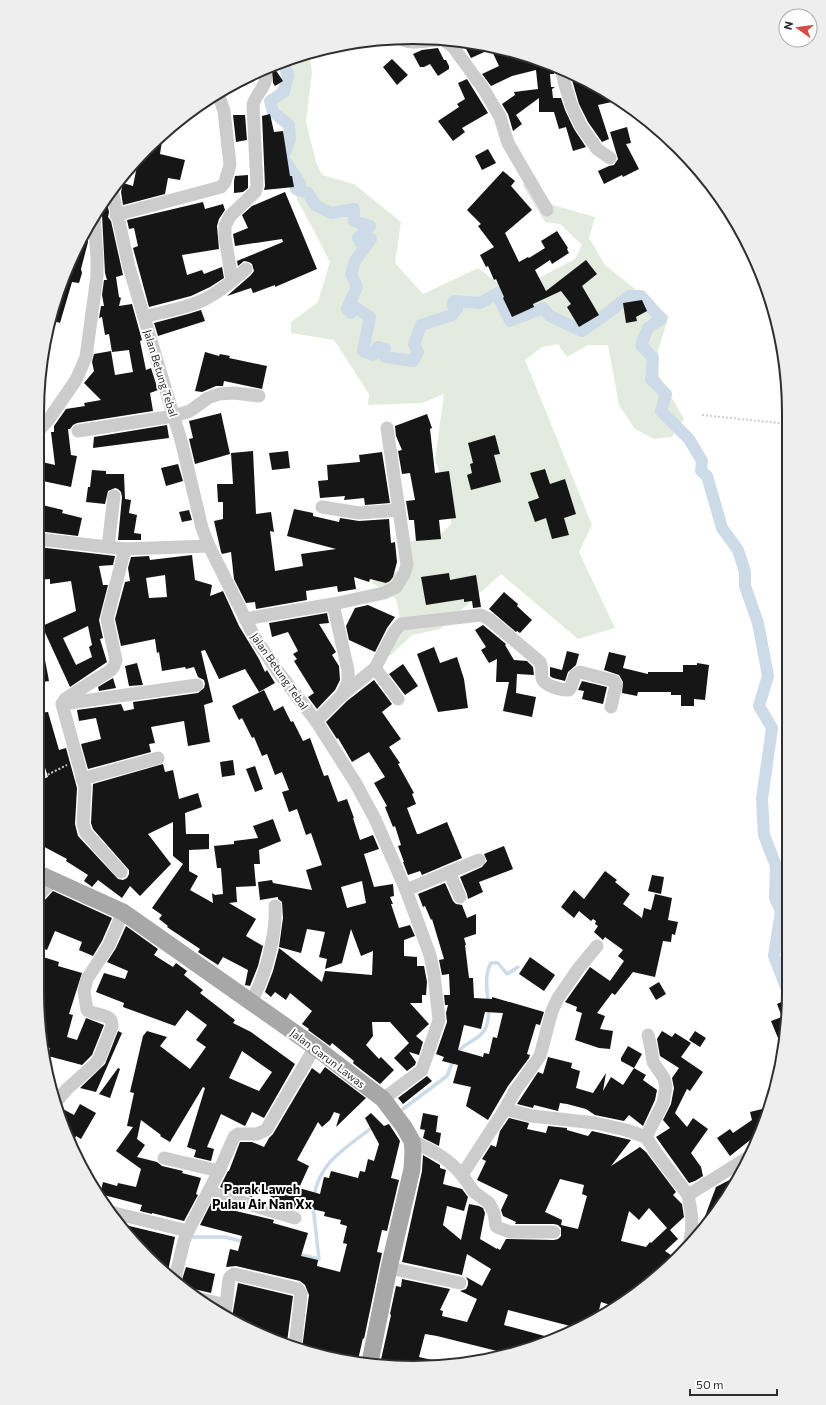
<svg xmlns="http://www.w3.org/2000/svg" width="826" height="1405" font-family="Commissioner,sans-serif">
  <rect width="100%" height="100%" fill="#fff"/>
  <!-- green -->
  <polygon fill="#e3ebde" points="309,53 312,72 306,122 316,162 322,175 354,184 401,222 395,263 423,294 478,268 507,290 518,289 575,259 582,245 560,224 545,222 523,186 527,175 553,205 595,217 589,238 605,265 669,316 658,350 659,376 684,419 672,437 654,439 635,429 619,405 608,345 588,345 567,357 558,344 542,347 525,360 592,525 579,552 615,628 578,639 501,574 440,629 412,635 391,655 379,656 400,618 396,599 371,582 405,568 406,542 438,537 451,524 451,502 435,460 444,394 422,403 368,405 369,394 334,340 291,333 291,322 318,302 330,262 305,214 297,200 282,117 268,109 281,78 278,63"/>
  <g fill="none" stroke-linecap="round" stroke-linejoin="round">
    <!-- stream -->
    <g stroke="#cddae8" stroke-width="3.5">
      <path d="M457,1053C464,1042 481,1040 486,1027C494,1007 480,982 491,963H498L507,974L518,967"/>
      <polyline points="403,1109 447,1076 453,1061"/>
      <path d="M314,1196C320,1160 348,1147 374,1126"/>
      <polyline points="192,1237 225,1237 245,1242"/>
      <polyline points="297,1254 319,1259 313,1206"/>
    </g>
    <!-- canal -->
    <polyline stroke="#cddae8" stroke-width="12" points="283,61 288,75 284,92 270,101 273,112 289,125 290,139 283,158 300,183 296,189 308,193 315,205 331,213 354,209 354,221 370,226 358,238 360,242 371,239 355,261 351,274 357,287 347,309 351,313 356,308 370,317 363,351 373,355 378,347 385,349 385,357 413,361 418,352 414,344 421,325 452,315 457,309 452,304 455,301 480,303 500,292 500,300 510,321 543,308 550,316 582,331 605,315 629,296 641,296 661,319 648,328 641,345 653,358 651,379 666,394 661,411 689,439 702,461 701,471 707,476 722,528 738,550 745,572 745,586 758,623 768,676 759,706 772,728 762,799 764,835 776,866 775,898 781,911 774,956 788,992"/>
  </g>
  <!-- building -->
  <g fill="#161616" fill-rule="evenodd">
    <polygon points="470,43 486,44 516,53 518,58 526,56 554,65 554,74 550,74 551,87 555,87 552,89 553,98 561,98 565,110 574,129 586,147 573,151 566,127 559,129 554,112 539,112 539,98 516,115 522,124 513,131 508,114 502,104 515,95 514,92 538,89 536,70 512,76 491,86 482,74 499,66 491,49 471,58 464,45"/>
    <polygon points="438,48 444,60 446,60 449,66 449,69 438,76 430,64 424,67 420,67 413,54 422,50"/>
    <polygon points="392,59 408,75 397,85 383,67"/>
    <polygon points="275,69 283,81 275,86 273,83 272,70"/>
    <polygon points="570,73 621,100 598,105 609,139 602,142 588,122 579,104"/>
    <polygon points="467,79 488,113 462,128 465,132 453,141 438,121 459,107 457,104 465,99 458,83"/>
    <polygon points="270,114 274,132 283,131 290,176 292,176 294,187 264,190 265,186 262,116"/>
    <polygon points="233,115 245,115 247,140 236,142"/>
    <polygon points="627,127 631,143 626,144 639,169 623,177 622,175 604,184 598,171 609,166 614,165 618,159 610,132"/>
    <polygon points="163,134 160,154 185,160 180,180 168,178 165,194 123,205 121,192 123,183 133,186 139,156 147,147"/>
    <polygon points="488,149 496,163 482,170 475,156"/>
    <polygon points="503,171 515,181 511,186 532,210 505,233 519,262 528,257 529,258 545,248 541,241 557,231 568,248 567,249 569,253 552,264 550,260 535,270 546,291 586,260 597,274 582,286 599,315 579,327 567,307 571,304 561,291 533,304 534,307 512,317 503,298 504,297 496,279 494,280 488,266 486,267 480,255 494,247 478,226 481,224 467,210"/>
    <polygon points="248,175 248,188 243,192 234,193 234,181 235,176"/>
    <polygon points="285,192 317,269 275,287 275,285 253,293 251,288 227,296 251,275 254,271 252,264 249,262 244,261 238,266 237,261 283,242 282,239 235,246 233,234 248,228 242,215 252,206"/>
    <polygon points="106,198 109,212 108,217 111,221 123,275 116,277 119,297 121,298 119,306 132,304 142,340 140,341 146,370 151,368 158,390 150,393 153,411 77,423 73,425 70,429 68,429 71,455 77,456 71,487 38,480 38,461 55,465 51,432 54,432 54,426 66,409 85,406 84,403 101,400 84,383 94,371 92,362 94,354 111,351 115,375 133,372 129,350 112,352 109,334 105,335 102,317 99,318 101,306 104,306 102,295 104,280 107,280 105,273 102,215 98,209"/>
    <polygon points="203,202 205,209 223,204 225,210 219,219 217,226 219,249 182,255 187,275 202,270 204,274 222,267 224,278 210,287 191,296 149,307 133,248 138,246 134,228 129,229 127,220"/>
    <polygon points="86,233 87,234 88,242 81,269 82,273 79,283 72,282 60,323 51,320 57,292"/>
    <polygon points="642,300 647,311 636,317 637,321 626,323 623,303"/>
    <polygon points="201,310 205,321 158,336 154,323 188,314"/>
    <polygon points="205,352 219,356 220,354 230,356 229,358 267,366 262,389 224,381 223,386 216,386 202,392 195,391"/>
    <polygon points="221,413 230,454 195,464 189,439 193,438 189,421"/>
    <polygon points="427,414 432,428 430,429 435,473 449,471 456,518 439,520 441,539 416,541 414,520 409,520 406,501 415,500 410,473 402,474 398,451 402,450 396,436 395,426"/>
    <polygon points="167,425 169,438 93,448 94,437"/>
    <polygon points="495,435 500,454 494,455 501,482 471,490 467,475 472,473 470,464 473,463 468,443"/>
    <polygon points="253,451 256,514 271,512 274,532 270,531 275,571 303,566 301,554 336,549 287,536 294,509 313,513 313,516 339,522 340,518 359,521 389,519 391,543 395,542 397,562 393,577 390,581 386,583 370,579 369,582 354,577 356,589 338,592 337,586 306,591 307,600 256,609 255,602 246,603 234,579 231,552 222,554 221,552 214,521 223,519 223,502 218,502 217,484 233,484 231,453"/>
    <polygon points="288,451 290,468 272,470 269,453"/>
    <polygon points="382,452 390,503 365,505 364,498 344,500 345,496 320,498 318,481 328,480 327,465 360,462 359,455"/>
    <polygon points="178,464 183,481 166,486 161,468"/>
    <polygon points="545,469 550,484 565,479 576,514 564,518 569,535 552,539 546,518 535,522 528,502 539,498 530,473"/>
    <polygon points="92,470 106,471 106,474 124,474 125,499 131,500 129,513 137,515 134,533 141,534 141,540 118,540 122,497 121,492 118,489 115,488 108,491 105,504 86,502 88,487 90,487"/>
    <polygon points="38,504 63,510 62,513 82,518 78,536 38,531"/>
    <polygon points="189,510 192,520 182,522 179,512"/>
    <path d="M38,547L115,556L113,565L99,566L103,585H108L99,620L103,638L100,639L107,662L70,687L42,626L76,611L71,581L50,584V579L38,580ZM88,626L92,645L89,647L92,657L76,665L63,638Z"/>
    <path d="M192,555L195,580L212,585L210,596L223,591L239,626L259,659L265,672L267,670L275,683L259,692L245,669L219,679L205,650L201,651L213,702L204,705L210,742L188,746L184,721L151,727L155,743L149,744L151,752L88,769L81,744L101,739L96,718L79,721L77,710L121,704L124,711L134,709L133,702L198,693L204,688L205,684L204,680L198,677L194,667L186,669L185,667L162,671L159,652L157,653L155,639L121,646L115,619L125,582L130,581L128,568L131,557L149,556L150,560ZM165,575L167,597L149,598L146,578Z"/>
    <polygon points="449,573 450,580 476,575 481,607 473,608 472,601 464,602 464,599 426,605 421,577"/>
    <polygon points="504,592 518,604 517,606 532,620 520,633 517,631 516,632 489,609"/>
    <polygon points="368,605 395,617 387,628 375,652 349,640 346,626 355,608"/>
    <polygon points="327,613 329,623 319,624 336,652 332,655 339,666 340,680 335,690 317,709 308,697 314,693 294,661 297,659 293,654 298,651 288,632 272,637 269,623"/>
    <polygon points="483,625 506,644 505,645 514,660 527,661 533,667 534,675 517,674 516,693 536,697 532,717 503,711 509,682 496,682 497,659 489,663 481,650 486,647 475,630"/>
    <polygon points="434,647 440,663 457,657 464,679 468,708 438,712 417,654"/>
    <polygon points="567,651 579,654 576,665 568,672 565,681 553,678 550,676 550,667 562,670"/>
    <polygon points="609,652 626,656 623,668 648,674 648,672 683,672 683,665 697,665 697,663 709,665 705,700 694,699 694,706 681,706 681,695 671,695 671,692 638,692 637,696 622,693 623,682 619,675 604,670"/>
    <polygon points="45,660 49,681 37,683 37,661"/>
    <polygon points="137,663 143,685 129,686 125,666"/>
    <polygon points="403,664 418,686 405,695 389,674"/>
    <polygon points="113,678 116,688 99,691 98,687"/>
    <polygon points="374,680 392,704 382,712 401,739 389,747 400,763 398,764 414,793 412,794 416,804 407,808 417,834 419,834 447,822 462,858 422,875 420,871 408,875 403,862 404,862 398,846 401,845 395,826 393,827 385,807 387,806 374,783 385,777 369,752 352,762 338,738 337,739 326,722 347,701"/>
    <polygon points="582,681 607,687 603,704 582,699 584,691 578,690"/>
    <path d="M264,690L274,711L283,706L291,722L293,721L303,741L310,738L324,776L328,775L338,802L347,799L354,818H353L360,840L373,835L379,849L364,854L374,887L393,884L394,896L390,897L393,904H391L399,928L410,925L415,936L404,940V956L417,957V966H424L427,982L426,995H422V1003H410L429,1024L416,1036L423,1042L419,1055L409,1052L416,1062L415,1065L407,1071L394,1058L409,1043L390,1022H372L373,1036L366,1045L379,1059L381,1057L394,1070L380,1084L354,1064L353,1063L354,1061L332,1043L330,1046L308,1030L309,1029L302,1024L312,1011L290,993L286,1000L275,992L271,997L265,992L273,971L279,948L322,982L325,971L372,975L373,951L361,956L351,929L342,963L325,969L327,959L319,957L325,932L307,929L301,953L279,947L283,918L282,902L278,899V897L260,900L258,882L272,880L273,883L312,890L306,870L322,865L311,833L306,835L297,809L289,812L282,792L289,790L282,772L275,775L267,754L262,756L254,737L252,738L242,718L239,720L232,706ZM362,881L366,903L347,908L341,887Z"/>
    <polygon points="48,712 59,750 66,748 77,788 75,824 78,836 118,879 123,880 127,878 129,874 129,870 93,829 91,823 93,784 163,764 165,772 173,770 179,799 198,793 202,807 185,813 186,834 209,834 209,849 189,850 189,871 198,876 190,890 213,903 212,893 215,895 223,894 221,868 217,868 214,846 234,844 234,841 258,838 253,826 273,819 281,841 259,850 260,864 254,864 256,886 236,887 237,902 229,903 256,919 246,936 263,946 258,966 250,986 245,985 248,970 223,957 218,965 201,954 198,952 200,949 167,927 168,926 159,919 162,915 152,908 183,864 173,856 173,822 148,834 171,864 140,896 130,886 122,898 98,880 92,887 91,886 84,881 88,875 66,861 67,859 37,843 37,781 48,777 41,755 37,756 37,713"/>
    <polygon points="233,760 235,775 222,777 220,762"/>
    <polygon points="255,766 263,789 255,792 246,769"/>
    <polygon points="504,846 513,869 479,882 483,892 468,899 467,894 460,877 482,867 487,861 484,854"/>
    <polygon points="605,871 617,880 615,882 630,894 623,904 642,918 644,908 651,910 655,894 672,898 668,920 678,922 675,935 672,934 671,942 663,941 655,977 633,972 615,995 612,993 597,1013 605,1016 600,1029 613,1031 610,1049 599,1048 575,1040 582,1013 576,1011 577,1007 565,1002 590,967 610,981 624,961 618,956 623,950 605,937 603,940 594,932 598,926 595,924 596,921 593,919 591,921 579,911 574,918 561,907 574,890 584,899"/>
    <polygon points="652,875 664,877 661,894 648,891"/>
    <path d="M445,883L453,901L456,904L462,905L467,918L476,914V934L464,938L466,945H465L469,978H473L474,998L492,999V997L544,1012L540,1025L536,1024L527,1054L530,1055L529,1058L508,1086L488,1120L466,1106L471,1087L453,1083L458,1065L442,1061L444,1057L436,1054L447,1022L446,1013L448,1005H445L444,995H450L449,974L442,975L439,960L444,959L432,919L431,920L425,906L423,907L418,894ZM485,1012L503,1013L497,1038L493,1037L489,1054L484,1053L483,1057L458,1050L464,1025L481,1029Z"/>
    <polygon points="53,891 112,918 102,941 93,956 79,950 82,942 55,931 47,950 37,946 37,905 43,902"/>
    <path d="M126,926L158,949L154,955L173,967L176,963L187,971L184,975L203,990L200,993L235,1020L233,1023L251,1032L295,1064L264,1118L252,1112L245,1126L221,1114L207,1147L214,1149L211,1161L194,1157L196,1150L187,1147L205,1088L203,1087L170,1142L160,1136L161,1135L141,1120L137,1139L145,1145L137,1157L157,1162L162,1166L183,1171L182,1173L201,1178L196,1194L198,1195L184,1221L152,1213V1214L140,1211L142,1205L100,1194L103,1182L117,1186L118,1183L136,1187L141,1169L116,1151L133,1127L127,1126L134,1093L130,1092L143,1036L147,1031L167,1037L160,1046L190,1069L206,1047L196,1040L207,1025L187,1010L175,1026L123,1007L124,1003L96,992L104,973L125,979L128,971L107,962L116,948ZM242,1051L272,1072L259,1091L229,1078Z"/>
    <polygon points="43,957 59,962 58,966 82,973 69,1014 73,1015 67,1037 77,1040 86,1018 104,1025 92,1055 82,1065 48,1056 50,1048 46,1047 37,992 37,980"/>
    <polygon points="530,957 555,975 544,991 519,974"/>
    <polygon points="659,982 666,994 656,1000 649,988"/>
    <polygon points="788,999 788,1017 784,1036 778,1038 771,1021 782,1017 777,1004"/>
    <polygon points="118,1031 122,1033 96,1092 80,1088 105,1064"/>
    <polygon points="662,1031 672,1037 675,1033 691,1043 681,1057 703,1072 690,1091 687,1089 675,1113 687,1127 693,1118 708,1129 691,1153 701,1167 703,1176 695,1181 689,1183 656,1137 670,1128 663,1120 671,1104 674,1088 672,1078 679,1068 660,1056 657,1039"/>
    <polygon points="695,1031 706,1038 700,1047 689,1040"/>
    <polygon points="628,1046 642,1054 634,1068 621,1061 621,1058"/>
    <polygon points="548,1057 572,1063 571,1068 580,1071 576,1088 593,1093 606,1073 603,1091 611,1077 623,1085 634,1068 646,1075 643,1080 657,1090 655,1100 643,1126 629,1115 624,1121 595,1115 586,1109 567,1104 560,1103 558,1111 534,1105 533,1108 517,1104 538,1072 543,1074"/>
    <polygon points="325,1067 366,1098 336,1127 340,1114 334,1112 330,1120 322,1127 318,1122 297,1160 309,1166 299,1188 320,1194 324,1177 329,1178 331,1171 358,1178 360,1171 365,1172 368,1159 374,1161 379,1144 365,1118 371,1113 384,1126 389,1124 400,1141 391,1178 399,1180 387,1231 382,1230 377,1252 382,1253 364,1339 363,1338 358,1360 340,1356 339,1358 315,1355 302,1349 309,1295 305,1285 300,1281 236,1266 226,1267 230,1249 238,1251 242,1236 200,1225 212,1201 228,1206 227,1209 274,1220 273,1223 308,1233 301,1256 318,1260 317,1266 340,1272 347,1244 343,1243 347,1226 340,1224 341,1220 324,1216 325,1212 303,1207 302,1210 269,1202 271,1195 254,1190 252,1197 220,1187 228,1171 229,1171 240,1142 252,1142 264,1147 269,1138 273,1134 312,1068 320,1074"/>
    <polygon points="118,1068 120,1069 110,1098 99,1094"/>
    <polygon points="427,1076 432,1081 403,1104 398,1098"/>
    <polygon points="80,1104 96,1113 81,1139 76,1136 73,1143 57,1111 61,1108 74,1115"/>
    <polygon points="770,1107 769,1113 759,1133 730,1156 717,1138 730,1129 733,1133 752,1120 750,1112"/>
    <polygon points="423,1113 438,1116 436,1132 441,1133 439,1146 423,1138 425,1130 420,1129"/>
    <path d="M509,1118L529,1123L527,1129L546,1133L548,1126L567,1128V1130L588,1136L592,1131L631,1140L611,1166L640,1147L646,1152L676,1192L673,1195L682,1204L684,1217L670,1230L678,1239L665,1251L671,1255L663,1268L642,1290L613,1306L601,1302L598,1314L574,1327L508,1310L504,1325L552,1338L534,1348L505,1353L437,1336L425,1334L419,1357L445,1363L413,1368L380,1364L391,1315L390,1314L396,1286L401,1287L402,1279L450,1289L440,1310L443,1311L442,1316L467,1322L477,1299L460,1291L466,1289L468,1285V1281L466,1277L482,1286L491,1269L467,1254L462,1275L402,1262L422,1171L423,1155L440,1165V1168L446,1170L443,1184L462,1189L468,1197L464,1211L447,1206L443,1225L461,1240L469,1204L479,1206L483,1208L485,1213L480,1239L497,1249V1248L500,1250L506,1239L554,1240L558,1239L561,1236V1228L558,1225L554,1224H515L516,1222L503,1216L501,1210L508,1195L477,1180L486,1161L482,1159L491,1145L496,1147L500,1131ZM560,1179L584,1185L582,1194L587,1196L578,1229L561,1225L562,1220L545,1212ZM649,1208L667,1228L651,1243L650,1242L646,1247L621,1241L629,1211L639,1220Z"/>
    <polygon points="739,1175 726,1201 701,1227 716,1187"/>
    <polygon points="117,1223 175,1237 168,1271"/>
    <polygon points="186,1267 215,1274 211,1293 185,1287 181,1283"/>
    <polygon points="238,1283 293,1296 287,1342 232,1317"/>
  </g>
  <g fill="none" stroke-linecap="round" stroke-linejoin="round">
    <!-- path -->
    <g stroke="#ccc" stroke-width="2" stroke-dasharray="2 2" stroke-linecap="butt">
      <polyline points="702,415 788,424"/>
      <polyline points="37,780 67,765"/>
    </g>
    <!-- minor -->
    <g stroke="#ccc" stroke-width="13">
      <path d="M399,38C412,46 425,40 439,40"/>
      <polyline points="444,40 453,47 483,88 500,117 508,143 547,210"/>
      <polyline points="561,68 565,85 572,107 581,126 597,149 610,158"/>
      <polyline points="112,190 129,267 182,444 202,528 209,546 254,636 276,669 316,721 355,782 375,819 406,890 430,955 434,975 439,1020 422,1070 383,1099"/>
      <polyline points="116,215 217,188 221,187 225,182 230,165 224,111 218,93"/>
      <path d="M232,280L225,237V226L230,216L255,192L257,186L253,105C256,92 272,83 263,69"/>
      <path d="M144,317C166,311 190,308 209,297C223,290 234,279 246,269"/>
      <polyline points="38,431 49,419 76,380 86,357 97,276 97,257 94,216"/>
      <polyline points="78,431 174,416 190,411 208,398 219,394 234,393 259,396"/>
      <polyline points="322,507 359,513 399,510"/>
      <polyline points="38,539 125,549 209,546"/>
      <polyline points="108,547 114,496"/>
      <polyline points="333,604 348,670 348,682 342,695"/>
      <polyline points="245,619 333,604 384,593 396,587 404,574 407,565 387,428"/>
      <path d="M375,668L394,632L401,624L481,615L489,619L540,662C543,668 541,672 542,678C543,686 562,690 569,690L571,687L575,675L580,672L614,681L616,685L611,707"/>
      <polyline points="62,704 197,685"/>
      <polyline points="316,721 342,695 375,668 398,699"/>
      <polyline points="82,779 158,758"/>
      <polyline points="121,872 86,833 83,824 85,787 62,704 65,699 111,670 114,666 116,660 107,619 125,549"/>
      <polyline points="449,872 460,897"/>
      <polyline points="406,890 479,860"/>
      <polyline points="37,897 53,880"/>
      <path d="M251,1001C265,979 277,933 275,906"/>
      <path d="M55,1103L67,1089L95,1064L99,1059L112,1026C113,1013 95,1016 87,1010L84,991L87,979L109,945L123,912"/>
      <polyline points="505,1109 532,1116 595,1123 626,1130 646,1137 657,1154 688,1195"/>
      <polyline points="646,1137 663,1103 666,1087 664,1078 653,1062 651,1048 648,1035"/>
      <path d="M412,1141C433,1151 447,1157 462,1175L505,1109L515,1091L540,1056L552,1011L558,998L578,969L597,946"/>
      <polyline points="164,1158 219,1171"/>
      <polyline points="462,1175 474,1192 489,1203 494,1213 496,1226 499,1228 510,1232 554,1232"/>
      <polyline points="209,1192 295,1218"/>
      <polyline points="110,1212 188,1231 219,1171 234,1137 238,1134 257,1134 266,1130 315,1047"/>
      <path d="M690,1239C694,1224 691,1210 688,1195L747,1158"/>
      <polyline points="389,1268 460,1283"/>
      <polyline points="175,1278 184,1241 188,1231"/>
      <polyline points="197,1298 226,1305"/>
      <polyline points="225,1314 229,1279 230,1277 234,1274 298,1289 301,1294 295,1346"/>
    </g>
    <!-- major -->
    <polyline stroke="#a7a7a7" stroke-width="17" points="37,873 123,912 315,1047 383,1099 404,1127 412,1141 413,1151 412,1169 389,1268 370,1362"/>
  </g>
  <g text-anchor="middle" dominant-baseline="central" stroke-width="4" stroke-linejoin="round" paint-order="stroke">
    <!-- street labels -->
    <g font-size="11" fill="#2f2f2f" stroke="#fff">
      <text transform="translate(161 373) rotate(73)">Jalan Betung Tebal</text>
      <text transform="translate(280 671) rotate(55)">Jalan Betung Tebal</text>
      <text transform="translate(328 1058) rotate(37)">Jalan Garun Lawas</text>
    </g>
    <!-- quarter labels -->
    <g font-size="13" font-weight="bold" fill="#000" stroke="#fff">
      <text x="262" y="1189">Parak Laweh<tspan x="262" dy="15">Pulau Air Nan Xx</tspan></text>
    </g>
  </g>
  <!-- crop -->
  <path d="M0 0H826V1405H0ZM413 44H413A369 369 0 0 1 782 413V992A369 369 0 0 1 413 1361H413A369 369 0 0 1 44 992V413A369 369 0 0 1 413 44Z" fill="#eee" fill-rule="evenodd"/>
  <path fill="none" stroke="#2f2f2f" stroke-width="2" d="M413 44H413A369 369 0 0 1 782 413V992A369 369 0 0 1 413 1361H413A369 369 0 0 1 44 992V413A369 369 0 0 1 413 44Z"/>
  <!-- north arrow -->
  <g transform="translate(798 28) rotate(284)"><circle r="19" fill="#ffffff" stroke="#acacac"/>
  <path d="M0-3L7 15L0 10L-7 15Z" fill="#d34e44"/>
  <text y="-6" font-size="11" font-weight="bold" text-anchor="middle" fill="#2f2f2f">N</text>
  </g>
  <!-- scale -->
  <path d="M690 1389v6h87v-6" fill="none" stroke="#2f2f2f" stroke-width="2"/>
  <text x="696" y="1389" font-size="12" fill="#2f2f2f" stroke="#ffffff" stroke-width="3" paint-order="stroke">50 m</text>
</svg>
